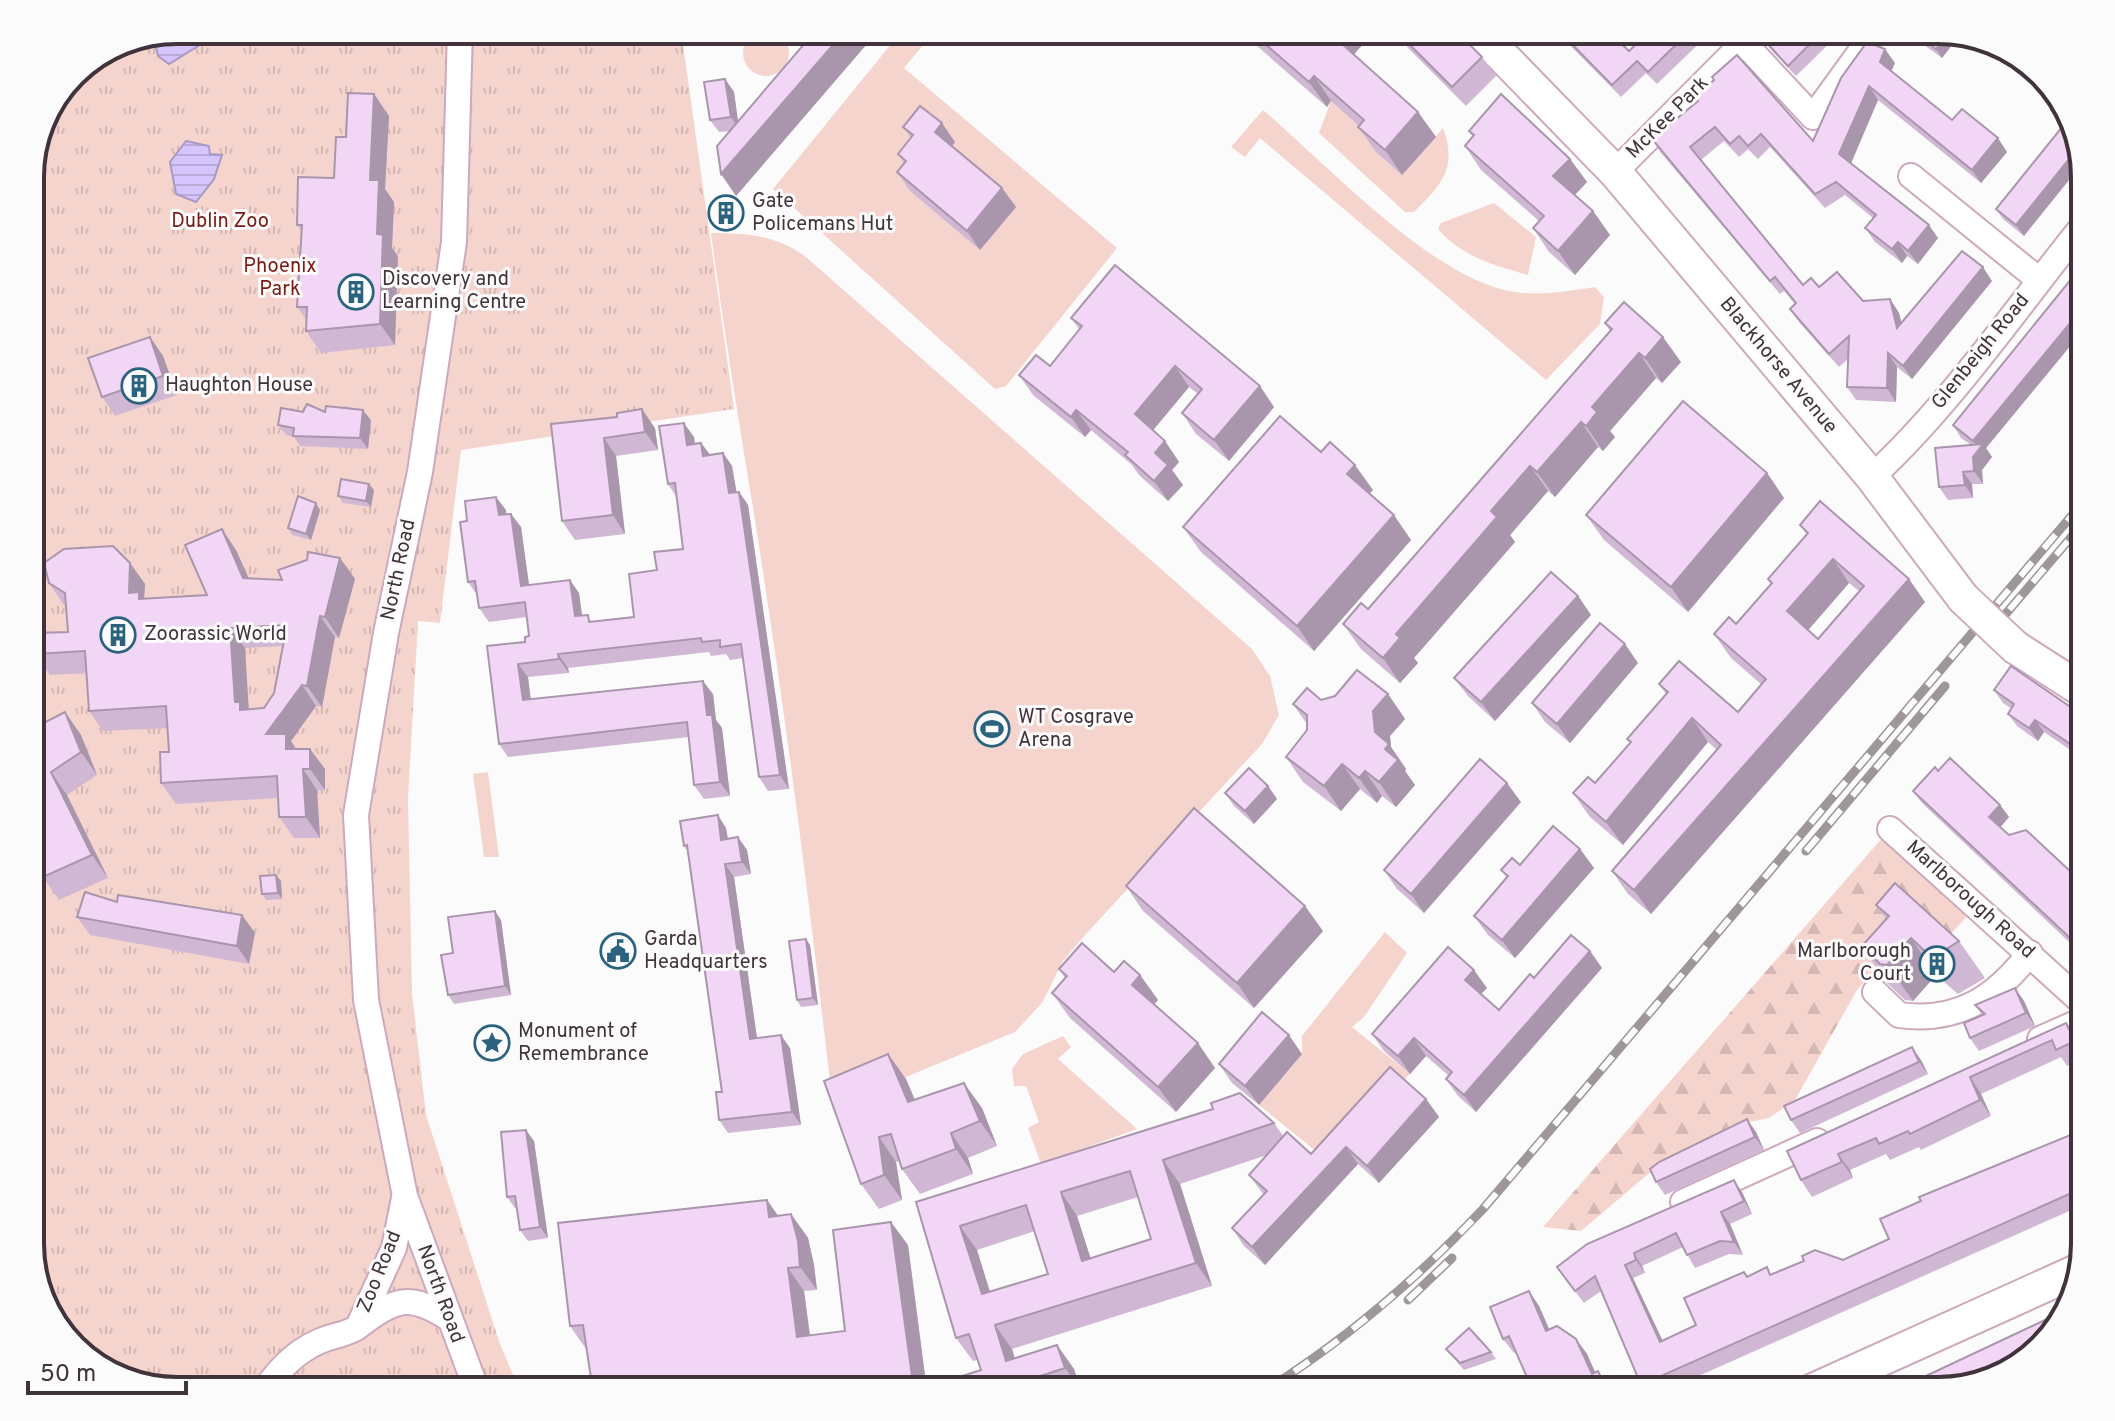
<svg xmlns="http://www.w3.org/2000/svg" width="2115" height="1421" font-family="Overpass,sans-serif">
  <defs>
    <pattern id="forest-firs" width="22" height="20" patternUnits="userSpaceOnUse" patternTransform="scale(2)"><rect width="22" height="20" fill="#f6d4ce"/><path d="M5 1l3.5 6h-7zM16 11l3.5 6h-7z" fill="#d4b6b2"/></pattern>
    <pattern id="park-tufts" width="24" height="20" patternUnits="userSpaceOnUse" patternTransform="scale(2)"><rect width="24" height="20" fill="#f6d4ce"/><path d="M3 7l-1-3M5 7V3M7 7l1-3M15 17l-1-3M17 17v-4M19 17l1-3" fill="none" stroke="#d4b6b2"/></pattern>
    <pattern id="water-rules" width="6" height="5" patternUnits="userSpaceOnUse" patternTransform="scale(2)"><rect width="6" height="5" fill="#d6c5fc"/><path d="M0 2.5h6" fill="none" stroke="#b9aad9"/></pattern>
  </defs>
  <rect width="100%" height="100%" fill="#fbfbfb"/>
  <!-- grass -->
  <g fill="#f6d4ce">
    <circle cx="766" cy="53" r="23"/>
    <polygon points="919,35 924,44 904,68 1117,248 1006,386 995,389 773,189 892,43"/>
    <path d="M1331,101L1382,145L1402,175L1443,128C1458,169 1441,185 1414,212H1405L1319,133Z"/>
    <path d="M1263,110C1327,165 1419,264 1497,288C1527,298 1564,292 1595,287L1604,297L1600,324L1546,380L1260,138L1245,157L1231,147Z"/>
    <path d="M1494,203L1536,237L1528,275C1493,265 1463,257 1438,229L1441,223Z"/>
    <path d="M711,233C746,233 777,235 806,257L1252,649L1270,676L1279,715L1262,744L1085,935L1063,961L1042,1003L1015,1032L833,1107C810,907 785,707 753,508C738,416 723,325 711,233Z"/>
    <polygon points="488,772 499,857 484,857 473,774"/>
    <polygon points="1385,932 1407,953 1364,1017 1352,1027 1410,1074 1328,1161 1259,1105 1302,1054 1302,1036"/>
    <polygon points="1063,1036 1071,1047 1058,1059 1137,1129 1041,1164 1028,1128 1039,1122 1026,1086 1014,1086 1012,1069 1023,1054"/>
  </g>
  <!-- forest -->
  <polygon fill="url(#forest-firs)" points="1890,829 1977,906 1944,941 1920,920 1857,990 1795,1100 1769,1118 1730,1126 1647,1175 1581,1231 1543,1227"/>
  <!-- park -->
  <polygon fill="url(#park-tufts)" points="177,30 681,30 734,409 461,450 440,623 418,621 408,799 412,993 426,1115 500,1344 520,1391 177,1391 95,1366 50,1317 30,1253 30,168 73,73 121,41"/>
  <!-- water -->
  <g fill="url(#water-rules)" stroke="#a999c2" stroke-width="2">
    <polygon points="177,30 202,30 203,43 169,64 158,56 153,35 161,37"/>
    <polygon points="186,141 209,146 210,154 222,155 214,179 196,202 176,194 170,162"/>
  </g>
  <g fill="none" stroke-linecap="round" stroke-linejoin="round">
    <defs>
      <g id="street">
        <polyline points="460,30 454,242 420,472 386,633 356,815 366,1000 405,1196 477,1391"/>
        <polyline points="1743,42 1813,117 1876,30"/>
        <polyline points="1615,172 1756,30"/>
        <polyline points="1911,176 2039,280"/>
        <path d="M1872,477C1952,403 2016,308 2085,223"/>
        <polyline points="1890,829 2085,1005"/>
        <path d="M1875,992L1899,1015C1958,1023 1995,998 2030,953"/>
        <polyline points="2040,1039 2085,1019"/>
        <polyline points="1683,1202 1817,1141"/>
        <path d="M363,1323C397,1297 412,1295 448,1318"/>
        <path d="M264,1391C280,1367 300,1347 328,1338C340,1334 347,1334 358,1327L394,1248L404,1198"/>
      </g>
      <g id="secondary">
        <polyline points="1477,30 1615,172 1872,477 1963,598"/>
        <polyline points="2015,647 2085,692"/>
        <polyline points="1811,1391 2077,1271"/>
      </g>
    </defs>
    <!-- street casing -->
    <use href="#street" stroke="#cca9bc" stroke-width="28"/>
    <!-- secondary casing -->
    <use href="#secondary" stroke="#cca9bc" stroke-width="36"/>
    <!-- street -->
    <use href="#street" stroke="#fff" stroke-width="24"/>
    <!-- secondary -->
    <use href="#secondary" stroke="#fff" stroke-width="32"/>
    <defs>
      <g id="rail">
        <polyline points="1986,637 2085,521"/>
        <polyline points="1806,851 1945,686"/>
        <polyline points="1408,1300 1452,1258"/>
        <path d="M1264,1391C1346,1340 1417,1279 1483,1209L2085,500"/>
      </g>
    </defs>
    <!-- rail casing -->
    <use href="#rail" stroke="#9d969a" stroke-width="9"/>
    <!-- rail -->
    <use href="#rail" stroke="#fbfbfb" stroke-width="6" stroke-dasharray="18" stroke-linecap="butt"/>
    <defs>
      <polyline id="secondary-bridge" points="1963,598 2015,647"/>
    </defs>
    <!-- secondary-bridge casing -->
    <use href="#secondary-bridge" stroke="#cca9bc" stroke-width="36" stroke-linecap="butt"/>
    <!-- secondary-bridge -->
    <use href="#secondary-bridge" stroke="#fff" stroke-width="32"/>
  </g>
  <!-- wall -->
  <g fill="#d0b8d4" fill-rule="evenodd">
    <polygon points="816,30 879,30 736,196 730,131 719,132 710,120 725,79 734,92 738,121"/>
    <polygon points="1239,30 1354,30 1364,43 1354,54 1418,112 1436,137 1402,175 1376,152 1358,127 1359,126 1331,101 1327,107 1242,33"/>
    <polygon points="1395,30 1482,57 1496,76 1466,106 1409,49"/>
    <polygon points="1555,30 1590,30 1629,51 1651,30 1712,31 1657,84 1646,73 1621,97"/>
    <polygon points="1777,30 1843,30 1796,76 1773,52 1765,41"/>
    <polygon points="1938,30 1959,36 1942,58 1920,42 1914,33"/>
    <polygon points="2020,55 2037,75 2030,83 2013,70 2006,59"/>
    <polygon points="1895,63 1891,72 1952,120 2007,152 1981,183 1878,100 1851,163 1938,238 1918,264 1907,256 1902,263 1875,242 1865,228 1873,218 1845,195 1825,208 1770,147 1758,159 1748,149 1739,157 1724,141 1701,160 1803,285 1819,287 1863,301 1890,299 1899,313 1901,322 1992,281 1912,379 1897,367 1896,402 1856,400 1847,387 1848,359 1839,367 1799,322 1790,309 1795,304 1784,291 1780,294 1661,153 1652,139 1697,102 1813,141"/>
    <polygon points="374,94 389,116 385,189 394,202 392,248 398,256 395,345 321,353 306,331 306,319 297,307 302,232 297,225 334,178 346,137"/>
    <polygon points="2071,116 2024,236 2003,219 1996,209"/>
    <polygon points="903,127 955,142 952,146 1002,188 1016,207 980,250 910,191 897,172 904,163 898,154 911,138"/>
    <polygon points="1469,131 1570,159 1587,182 1575,195 1593,211 1610,235 1575,275 1549,252 1533,228 1539,221 1481,170 1465,146 1473,137"/>
    <polygon points="2085,262 2085,328 1986,448 1992,457 1982,470 1983,484 1972,484 1973,498 1948,500 1939,487 1971,445 1961,438 1953,425"/>
    <polygon points="1071,318 1274,407 1229,461 1196,434 1182,413 1198,394 1189,387 1153,430 1165,441 1179,462 1172,470 1183,485 1168,501 1140,476 1131,464 1091,430 1085,437 1033,395 1019,375 1050,366 1079,329"/>
    <polygon points="1605,323 1681,362 1662,383 1656,378 1610,431 1615,437 1603,451 1598,447 1555,497 1548,491 1510,535 1515,542 1414,658 1418,663 1400,683 1361,649 1343,624 1368,609 1610,331"/>
    <polygon points="150,337 163,356 177,395 115,416 102,397"/>
    <polygon points="303,412 325,412 371,420 368,449 300,446 294,437 286,435 278,425"/>
    <polygon points="551,424 655,428 658,450 616,456 625,534 575,540 562,521"/>
    <polygon points="694,437 695,444 701,443 710,455 723,453 732,466 736,492 739,492 748,505 789,789 768,791 759,777 743,658 730,660 726,654 711,656 709,652 568,668 569,673 528,677 531,699 713,694 716,720 722,728 730,796 704,799 694,785 689,737 508,757 499,744 487,646 525,642 529,636 527,617 489,622 479,608 477,595 468,582 467,521 506,510 506,514 521,527 529,585 579,593 582,615 592,621 634,617 657,570 683,549 677,498 668,484"/>
    <polygon points="1321,452 1373,490 1369,494 1411,540 1314,651 1201,552 1183,527"/>
    <polygon points="1767,473 1784,498 1688,612 1604,540 1586,515"/>
    <polygon points="374,490 371,507 343,503 338,496"/>
    <polygon points="320,510 311,540 292,535 288,528"/>
    <path d="M1800,525L1925,602L1651,914L1628,894L1612,871L1717,750L1708,742L1623,845L1590,817L1573,793L1595,783L1630,743L1627,739L1666,694L1659,684L1738,712L1762,685L1731,658L1714,634L1736,624L1771,584L1768,579L1807,535ZM1849,583L1859,591L1818,639L1808,630Z"/>
    <path d="M236,550L249,579L282,580L340,558L355,579L339,638L335,637L322,707L316,706L291,741L296,749H310L325,769V790H317L320,838H294L279,817L278,798L176,804L161,783L169,752L168,728L103,731L89,711L87,673L50,675L35,654L68,632L66,606L63,604L49,583L130,563L145,584L144,599L207,595ZM283,646L274,693L264,708L249,709L245,648Z"/>
    <polygon points="1578,596 1591,615 1495,721 1468,696 1454,678"/>
    <polygon points="1638,663 1570,743 1545,722 1532,703"/>
    <polygon points="30,678 36,688 30,691"/>
    <polygon points="1994,690 2085,717 2085,760 2044,732 2038,741 2017,726 2008,714 2012,709 2003,703"/>
    <polygon points="1388,694 1405,719 1390,736 1391,747 1406,769 1405,771 1415,785 1396,807 1382,796 1377,803 1360,789 1341,811 1303,782 1286,757 1307,730 1307,724 1293,704"/>
    <polygon points="30,709 39,725 65,712 81,735 97,775 67,795 108,878 59,900 43,877 30,849"/>
    <polygon points="1938,771 2000,805 2009,817 2000,827 2009,835 2085,885 2085,957 1922,803 1913,791"/>
    <polygon points="1268,786 1277,799 1254,824 1234,806 1225,793"/>
    <polygon points="1521,802 1424,913 1397,889 1384,870"/>
    <polygon points="726,828 728,839 747,850 751,874 734,877 757,1038 790,1048 801,1125 728,1133 719,1120 722,1092 688,852 684,846"/>
    <polygon points="1580,849 1594,868 1515,958 1488,935 1474,916 1507,878 1501,870"/>
    <polygon points="276,875 281,881 282,899 266,900 262,894"/>
    <polygon points="1126,886 1323,931 1254,1008 1143,911"/>
    <polygon points="117,902 242,915 255,933 249,964 90,935 77,917"/>
    <polygon points="1876,905 1959,941 1985,978 1958,994 1936,975 1913,1001 1905,1000 1887,983 1862,946 1886,919"/>
    <polygon points="501,920 511,995 454,1004 448,995 453,953"/>
    <polygon points="810,945 818,1005 801,1007 797,1000"/>
    <polygon points="1590,951 1602,968 1476,1112 1458,1096 1446,1079 1449,1076 1426,1056 1410,1074 1384,1051 1372,1034 1487,988 1481,994 1499,1010 1534,978"/>
    <polygon points="1059,969 1114,972 1140,975 1158,1000 1154,1004 1215,1068 1176,1112 1070,1018 1052,993 1065,978"/>
    <polygon points="2015,988 2024,1001 2035,1026 1979,1051 1970,1038 1982,1015 1975,1005"/>
    <polygon points="2066,1023 2078,1039 2085,1054 2085,1058 2067,1066 2061,1057 1981,1094 1991,1116 1921,1150 1919,1147 1890,1160 1886,1154 1850,1170 1853,1178 1812,1197 1801,1180 1787,1151"/>
    <polygon points="888,1054 906,1079 915,1100 982,1108 997,1146 968,1158 973,1174 920,1194 902,1169 900,1161 896,1162 902,1200 879,1209 861,1184"/>
    <polygon points="1302,1054 1259,1105 1232,1083 1219,1064"/>
    <polygon points="1921,1060 1928,1074 1800,1133 1791,1120"/>
    <path d="M1426,1099L1439,1117L1379,1183L1358,1164L1265,1265L1244,1246L1232,1228L1264,1195L1249,1175L1267,1155L1180,1184L1212,1286L1012,1349L1015,1359L1057,1345L1074,1369L1081,1391H960L981,1370L977,1360L973,1361L956,1338L916,1202L1274,1123L1284,1137L1311,1154ZM1138,1197L1151,1239L1090,1258L1077,1216ZM1035,1231L1048,1274L990,1292L977,1250Z"/>
    <polygon points="2085,1129 2085,1204 1665,1391 1645,1391 1641,1385 1601,1291 1584,1303 1557,1267 1742,1192 1752,1214 1730,1224 1743,1255 1729,1254 1695,1268 1683,1247 1642,1266 1645,1273 1633,1278 1662,1341 1696,1325 1744,1272 1748,1276 1772,1274 1843,1260 1889,1239"/>
    <polygon points="1756,1132 1764,1150 1665,1195 1656,1182"/>
    <polygon points="534,1141 548,1238 528,1241 520,1230 517,1207 515,1208 507,1197"/>
    <polygon points="767,1200 778,1216 791,1214 808,1238 814,1265 817,1290 804,1291 810,1335 845,1331 908,1245 927,1391 586,1349 570,1326"/>
    <polygon points="1539,1306 1549,1329 1576,1339 1587,1354 1595,1372 1608,1385 1611,1391 1533,1391 1516,1352 1514,1353 1503,1339"/>
    <polygon points="1446,1349 1491,1352 1496,1359 1464,1370"/>
  </g>
  <!-- shaded-wall -->
  <g fill="#a996ac">
    <polygon points="846,30 879,30 736,196 721,174"/>
    <polygon points="1336,30 1354,30 1364,43 1349,60 1332,35"/>
    <polygon points="1948,33 1959,36 1942,58 1936,49"/>
    <polygon points="1885,49 1895,63 1889,76 1880,62"/>
    <polygon points="2029,65 2037,75 2030,83 2023,73"/>
    <polygon points="1314,76 1331,101 1327,107 1309,82"/>
    <polygon points="725,79 734,92 739,129 731,117"/>
    <polygon points="1869,86 1878,100 1849,168 1839,154"/>
    <polygon points="374,94 389,116 385,189 394,202 392,248 398,256 395,345 380,324 377,234 370,180"/>
    <polygon points="1418,112 1436,137 1402,175 1385,150"/>
    <polygon points="942,123 955,142 948,151 935,132"/>
    <polygon points="1998,138 2007,152 1981,183 1972,170"/>
    <polygon points="2078,148 2082,164 2024,236 2016,225"/>
    <polygon points="1570,159 1587,182 1570,200 1553,176"/>
    <polygon points="1002,188 1016,207 980,250 967,231"/>
    <polygon points="1593,211 1610,235 1575,275 1558,251"/>
    <polygon points="1929,225 1938,238 1918,264 1908,251"/>
    <polygon points="1898,242 1907,256 1902,263 1892,249"/>
    <polygon points="1983,267 1992,281 1912,379 1903,366"/>
    <polygon points="1890,299 1899,313 1906,341 1897,328"/>
    <polygon points="2085,305 2085,328 1986,448 1992,457 1982,470 1983,484 1974,471 1973,457 1979,449 1973,441"/>
    <polygon points="150,337 163,356 177,395 163,376"/>
    <polygon points="1663,337 1681,362 1662,383 1645,358"/>
    <polygon points="1639,353 1656,378 1610,431 1615,437 1603,451 1586,426 1592,407"/>
    <polygon points="1888,353 1897,367 1896,402 1887,388"/>
    <polygon points="1175,366 1189,387 1149,435 1135,414"/>
    <polygon points="1260,386 1274,407 1229,461 1214,440"/>
    <polygon points="642,409 655,428 658,450 645,432"/>
    <polygon points="363,410 371,420 368,449 360,438"/>
    <polygon points="1076,410 1091,430 1085,437 1071,417"/>
    <polygon points="1581,422 1598,447 1555,497 1537,472"/>
    <polygon points="684,423 694,437 697,458 687,445"/>
    <polygon points="604,438 616,456 625,534 613,515"/>
    <polygon points="1165,441 1179,462 1172,470 1183,485 1168,501 1154,481 1155,453"/>
    <polygon points="701,443 711,456 703,456"/>
    <polygon points="723,453 732,466 739,506 729,493"/>
    <polygon points="1355,465 1373,490 1364,499 1347,474"/>
    <polygon points="1530,466 1548,491 1510,535 1515,542 1414,658 1418,663 1400,683 1383,658 1396,634 1491,511"/>
    <polygon points="1963,472 1972,484 1973,498 1965,485"/>
    <polygon points="1767,473 1784,498 1688,612 1671,587"/>
    <polygon points="369,484 374,490 371,507 366,501"/>
    <polygon points="739,492 748,505 789,789 780,775"/>
    <polygon points="496,497 506,510 508,529 499,515"/>
    <polygon points="316,503 320,510 311,540 306,534"/>
    <polygon points="511,514 521,527 531,600 521,586"/>
    <polygon points="1394,515 1411,540 1314,651 1297,626"/>
    <polygon points="222,529 236,550 258,599 243,578"/>
    <polygon points="34,534 46,552 30,591 30,544"/>
    <polygon points="340,558 355,579 339,638 325,617"/>
    <polygon points="1833,559 1849,583 1804,635 1787,611"/>
    <polygon points="130,563 145,584 144,600 153,613 129,593"/>
    <polygon points="1909,579 1925,602 1651,914 1634,890"/>
    <polygon points="570,580 579,593 584,630 575,616"/>
    <polygon points="1578,596 1591,615 1495,721 1481,702"/>
    <polygon points="320,616 335,637 322,707 307,686"/>
    <polygon points="230,628 245,648 249,716 255,730 235,702"/>
    <polygon points="1625,644 1638,663 1570,743 1557,724"/>
    <polygon points="558,654 568,668 569,673 559,659"/>
    <polygon points="518,664 528,677 532,714 523,700"/>
    <polygon points="703,681 713,694 716,720 722,728 730,796 720,782 707,715"/>
    <polygon points="302,685 316,706 291,741 300,755 300,770 266,734"/>
    <polygon points="1388,694 1405,719 1390,736 1391,747 1406,769 1405,771 1415,785 1396,807 1379,782 1373,711"/>
    <polygon points="30,709 52,750 36,727 30,715"/>
    <polygon points="65,712 81,735 97,775 81,752"/>
    <polygon points="1692,718 1708,742 1623,845 1606,822"/>
    <polygon points="2035,720 2044,732 2038,741 2029,728"/>
    <polygon points="310,749 325,769 325,790 310,769"/>
    <polygon points="1342,764 1360,789 1341,811 1324,786"/>
    <polygon points="303,769 317,790 320,838 306,817"/>
    <polygon points="1365,771 1382,796 1377,803 1359,778"/>
    <polygon points="51,772 67,795 108,878 92,855"/>
    <polygon points="1507,783 1521,802 1424,913 1411,894"/>
    <polygon points="1268,786 1277,799 1254,824 1245,811"/>
    <polygon points="2000,805 2009,817 1998,830 1989,817"/>
    <polygon points="718,815 726,828 730,852 721,840"/>
    <polygon points="738,837 747,850 751,874 742,862"/>
    <polygon points="1580,849 1594,868 1515,958 1502,940"/>
    <polygon points="725,864 734,877 759,1052 750,1039"/>
    <polygon points="276,875 281,881 282,899 278,893"/>
    <polygon points="1305,906 1323,931 1254,1008 1237,983"/>
    <polygon points="495,911 501,920 511,995 505,986"/>
    <polygon points="242,915 255,933 249,964 237,946"/>
    <polygon points="1911,938 1936,975 1913,1001 1887,965"/>
    <polygon points="806,939 810,945 818,1005 813,998"/>
    <polygon points="1590,951 1602,968 1476,1112 1464,1095"/>
    <polygon points="1474,970 1487,988 1477,998 1465,980"/>
    <polygon points="1140,975 1158,1000 1149,1010 1132,985"/>
    <polygon points="2015,988 2024,1001 2035,1026 2026,1013"/>
    <polygon points="2066,1023 2078,1039 2085,1056 2075,1041"/>
    <polygon points="781,1035 790,1048 801,1125 792,1112"/>
    <polygon points="1289,1035 1302,1054 1259,1105 1245,1086"/>
    <polygon points="1414,1038 1426,1056 1410,1074 1398,1056"/>
    <polygon points="1198,1043 1215,1068 1176,1112 1158,1087"/>
    <polygon points="1912,1047 1921,1060 1928,1074 1919,1062"/>
    <polygon points="888,1054 906,1079 926,1127 908,1102"/>
    <polygon points="1970,1077 1981,1094 1991,1116 1980,1100"/>
    <polygon points="964,1083 982,1108 997,1146 980,1121"/>
    <polygon points="1426,1099 1439,1117 1379,1183 1367,1166"/>
    <polygon points="1747,1119 1756,1132 1764,1150 1755,1137"/>
    <polygon points="526,1130 534,1141 548,1238 540,1227"/>
    <polygon points="951,1133 968,1158 973,1174 956,1149"/>
    <polygon points="879,1137 896,1162 902,1200 884,1175"/>
    <polygon points="1346,1147 1358,1164 1265,1265 1252,1247"/>
    <polygon points="1838,1154 1850,1170 1853,1178 1842,1162"/>
    <polygon points="1163,1160 1180,1184 1212,1286 1196,1263"/>
    <polygon points="1734,1180 1742,1192 1752,1214 1744,1201"/>
    <polygon points="1061,1192 1077,1216 1099,1284 1082,1261"/>
    <polygon points="767,1200 783,1223 769,1217"/>
    <polygon points="1721,1212 1730,1224 1743,1255 1734,1242"/>
    <polygon points="791,1214 808,1238 814,1265 817,1290 800,1267"/>
    <polygon points="891,1222 908,1245 927,1391 914,1391"/>
    <polygon points="960,1226 977,1250 998,1318 982,1294"/>
    <polygon points="1634,1253 1642,1266 1645,1273 1636,1260"/>
    <polygon points="1625,1265 1633,1278 1669,1354 1660,1342"/>
    <polygon points="788,1268 804,1291 813,1360 797,1337"/>
    <polygon points="1529,1291 1539,1306 1556,1345 1546,1331"/>
    <polygon points="995,1325 1012,1349 1022,1382 1006,1361"/>
    <polygon points="1576,1339 1587,1354 1602,1388 1592,1374"/>
    <polygon points="1057,1345 1074,1369 1081,1391 1065,1368"/>
    <polygon points="1598,1371 1608,1385 1611,1391 1607,1391"/>
  </g>
  <!-- building -->
  <g fill="#f2d6f6" stroke="#a996ac" stroke-width="2" fill-rule="evenodd">
    <polygon points="816,30 846,30 721,174 717,146"/>
    <polygon points="1249,30 1336,30 1332,35 1418,112 1385,150 1358,127 1364,120 1314,76 1309,82"/>
    <polygon points="1395,30 1455,30 1482,57 1452,87"/>
    <polygon points="1558,30 1590,30 1592,32 1594,30 1607,30 1629,51 1651,30 1691,30 1648,72 1637,61 1612,85"/>
    <polygon points="1777,30 1824,30 1788,66 1765,41"/>
    <polygon points="1916,30 1938,30 1948,33 1936,49 1914,33"/>
    <polygon points="1867,42 1885,49 1880,62 1952,120 1962,109 1998,138 1972,170 1869,86 1839,154 1929,225 1908,251 1898,242 1892,249 1865,228 1876,215 1836,182 1815,194 1761,134 1748,146 1739,136 1730,144 1715,127 1690,147 1803,285 1811,278 1819,287 1837,272 1863,301 1890,299 1897,328 1962,251 1983,267 1903,366 1888,353 1887,388 1847,387 1849,336 1829,354 1790,309 1796,303 1775,277 1770,281 1652,139 1698,101 1694,98 1714,80 1712,77 1737,55 1813,141 1841,78"/>
    <polygon points="2011,52 2020,55 2029,65 2023,73 2006,59"/>
    <polygon points="725,79 731,117 710,120 704,82"/>
    <polygon points="348,93 374,94 370,180 379,180 377,234 383,235 380,324 306,331 307,307 297,307 302,225 297,225 298,177 334,178 336,137 346,137"/>
    <polygon points="1501,94 1570,159 1553,176 1593,211 1558,251 1533,228 1544,216 1465,146 1474,135 1469,131"/>
    <polygon points="920,106 942,123 935,132 1002,188 967,231 897,172 906,161 898,154 913,135 903,127"/>
    <polygon points="2071,116 2078,148 2016,225 1996,209"/>
    <polygon points="2085,262 2085,305 1973,441 1953,425"/>
    <polygon points="1115,265 1260,386 1214,440 1182,413 1202,389 1175,366 1135,414 1165,441 1155,453 1168,465 1154,481 1125,455 1128,452 1076,410 1071,417 1019,375 1036,355 1050,366 1082,326 1071,318"/>
    <polygon points="1624,302 1663,337 1645,358 1639,353 1592,407 1597,412 1586,426 1581,422 1537,472 1530,466 1491,511 1497,517 1396,634 1400,638 1383,658 1343,624 1361,603 1368,609 1491,468 1612,329 1605,323"/>
    <polygon points="150,337 163,376 102,397 88,358"/>
    <polygon points="1683,401 1767,473 1671,587 1586,515"/>
    <polygon points="307,404 325,412 326,406 363,410 360,438 293,436 294,428 278,425 281,408 303,412"/>
    <polygon points="642,409 645,432 604,438 613,515 562,521 551,424 617,417 617,413"/>
    <polygon points="1280,416 1321,452 1330,442 1355,465 1347,474 1394,515 1297,626 1183,527"/>
    <polygon points="684,423 687,445 701,443 703,456 723,453 729,493 739,492 780,775 759,777 741,644 720,647 720,640 702,642 701,638 558,654 559,659 518,664 523,700 703,681 707,715 712,715 720,782 694,785 687,722 499,744 487,646 525,642 525,637 529,636 525,602 479,608 475,581 468,582 460,522 467,521 465,501 496,497 499,515 511,514 521,586 570,580 575,616 588,615 589,622 634,617 629,574 657,570 654,552 683,549 675,483 668,484 659,426"/>
    <polygon points="1983,444 1973,457 1974,471 1963,472 1965,485 1939,487 1935,448"/>
    <polygon points="341,479 369,484 366,501 338,496"/>
    <polygon points="298,496 316,503 306,534 288,528"/>
    <path d="M1820,501L1909,579L1634,890L1612,871L1721,745L1692,718L1606,822L1573,793L1588,777L1595,783L1631,742L1627,739L1668,692L1659,684L1679,661L1738,712L1766,679L1714,634L1729,617L1736,624L1772,583L1768,579L1808,533L1800,525ZM1833,559L1864,586L1818,639L1787,611Z"/>
    <path d="M222,529L243,578L282,580L278,570L307,560L308,552L340,558L325,617L320,616L307,686L302,685L266,734H286V749H310V769H303L306,817H279L277,776L161,783L160,752H169L166,706L89,711L85,651L35,654L34,633L68,632L65,593L49,583L44,563L64,549L113,546L130,563L129,593L139,592V599L207,595L185,545ZM287,625L274,693L264,708L240,710V702H235L230,628Z"/>
    <polygon points="1551,572 1578,596 1481,702 1454,678"/>
    <polygon points="1600,623 1625,644 1557,724 1532,703"/>
    <polygon points="2011,666 2085,717 2085,754 2035,720 2029,728 2008,714 2014,704 1994,690"/>
    <polygon points="1357,670 1388,694 1373,711 1375,732 1389,744 1385,749 1398,760 1379,782 1365,771 1359,778 1342,764 1324,786 1286,757 1307,730 1307,715 1293,704 1307,688 1321,700 1335,696"/>
    <polygon points="65,712 81,752 51,772 92,855 43,877 30,849 30,715 36,727"/>
    <polygon points="1950,758 2000,805 1989,817 2009,835 2026,830 2085,885 2085,952 1913,791 1935,767 1938,771"/>
    <polygon points="1480,759 1507,783 1411,894 1384,870"/>
    <polygon points="1249,768 1268,786 1245,811 1225,793"/>
    <polygon points="2085,803 2085,821 2077,815"/>
    <polygon points="1194,808 1305,906 1237,983 1126,886"/>
    <polygon points="718,815 721,840 738,837 742,862 725,864 750,1039 781,1035 792,1112 719,1120 716,1092 722,1092 687,845 684,846 680,821"/>
    <polygon points="1553,826 1580,849 1502,940 1474,916 1508,876 1501,870 1512,858 1520,865"/>
    <polygon points="276,875 278,893 262,894 260,876"/>
    <polygon points="1895,883 1959,941 1932,958 1911,938 1887,965 1880,964 1862,946 1889,916 1876,905"/>
    <polygon points="85,892 117,902 118,895 242,915 237,946 77,917"/>
    <polygon points="495,911 505,986 448,995 441,955 453,953 448,917"/>
    <polygon points="1571,935 1590,951 1464,1095 1446,1079 1452,1072 1414,1038 1398,1056 1372,1034 1448,947 1474,970 1465,980 1499,1010 1530,974 1534,978"/>
    <polygon points="806,939 813,998 797,1000 789,941"/>
    <polygon points="1082,943 1114,972 1124,961 1140,975 1132,985 1198,1043 1158,1087 1052,993 1067,976 1059,969"/>
    <polygon points="2015,988 2026,1013 1970,1038 1964,1023 1985,1014 1975,1005"/>
    <polygon points="1262,1012 1289,1035 1245,1086 1219,1064"/>
    <polygon points="2066,1023 2075,1041 2056,1050 2052,1040 1970,1077 1980,1100 1910,1134 1908,1131 1879,1144 1876,1138 1838,1154 1842,1162 1801,1180 1787,1151"/>
    <polygon points="1912,1047 1919,1062 1791,1120 1784,1106"/>
    <polygon points="888,1054 908,1102 964,1083 980,1121 951,1133 956,1149 902,1169 891,1134 879,1137 884,1175 861,1184 824,1081"/>
    <polygon points="1390,1067 1426,1099 1367,1166 1346,1147 1252,1247 1232,1228 1267,1191 1249,1175 1287,1132 1311,1154"/>
    <path d="M1240,1093L1274,1123L1163,1160L1196,1263L995,1325L1006,1361L1057,1345L1065,1368L994,1391H960L956,1378L981,1370L969,1334L956,1338L916,1202L1213,1109L1211,1103ZM1130,1171L1151,1239L1082,1261L1061,1192ZM1026,1205L1048,1274L982,1294L960,1226Z"/>
    <polygon points="1747,1119 1755,1137 1656,1182 1650,1169 1659,1162"/>
    <polygon points="2085,1129 2085,1187 1641,1385 1595,1276 1575,1291 1557,1267 1587,1244 1734,1180 1744,1201 1721,1212 1734,1242 1720,1241 1687,1255 1676,1233 1634,1253 1636,1260 1625,1265 1660,1342 1696,1325 1684,1298 1744,1272 1747,1277 1767,1267 1770,1275 1804,1261 1802,1256 1815,1250 1843,1260 1889,1239 1880,1219 1921,1201 1919,1197"/>
    <polygon points="526,1130 540,1227 520,1230 515,1196 507,1197 501,1132"/>
    <polygon points="767,1200 769,1217 791,1214 798,1241 800,1267 788,1268 797,1337 845,1331 833,1230 891,1222 914,1391 593,1391 583,1325 570,1326 558,1223"/>
    <polygon points="1529,1291 1546,1331 1557,1326 1576,1339 1592,1374 1598,1371 1607,1391 1533,1391 1509,1336 1503,1339 1490,1307"/>
    <polygon points="2064,1311 2060,1326 2005,1374 2000,1376 1938,1391 1894,1391"/>
    <polygon points="1469,1328 1491,1352 1460,1363 1446,1349"/>
  </g>
  <!-- icons -->
  <defs>
    <symbol id="building-ring" viewBox="-11 -11 22 22"><circle r="9.5" fill="#fbfbfb" stroke="#2b627d" stroke-width="1.5"/><path d="M-4-6H4V6H1V3H-1V6H-4ZM-2.5-4.3h1.7v1.8h-1.7ZM.8-4.3h1.7v1.8H.8ZM-2.5-1h1.7V.8h-1.7ZM.8-1h1.7V.8H.8Z" fill="#2b627d"/></symbol>
    <symbol id="stadium-ring" viewBox="-11 -11 22 22"><circle r="9.5" fill="#fbfbfb" stroke="#2b627d" stroke-width="1.5"/><path d="M0-5a6.5 5 0 1 0 0 10a6.5 5 0 1 0 0-10ZM-3.5-1.8h7v3.6h-7Z" fill="#2b627d"/></symbol>
    <symbol id="civic-ring" viewBox="-11 -11 22 22"><circle r="9.5" fill="#fbfbfb" stroke="#2b627d" stroke-width="1.5"/><path d="M-.6-6.5H3V-4.5H.6V-3L4-1V1h2V6H-6V1h2V-1L-.6-3ZM-1.2 2.5V6h2.4V2.5Z" fill="#2b627d"/></symbol>
    <symbol id="sight-ring" viewBox="-11 -11 22 22"><circle r="9.5" fill="#fbfbfb" stroke="#2b627d" stroke-width="1.5"/><path d="M0-6L1.8-2.2L6-1.7L2.9 1.2L3.7 5.4L0 3.3L-3.7 5.4L-2.9 1.2L-6-1.7L-1.8-2.2Z" fill="#2b627d"/></symbol>
  </defs>
  <g fill-rule="evenodd">
    <use href="#building-ring" x="706" y="193" width="40" height="40"/>
    <use href="#building-ring" x="336" y="272" width="40" height="40"/>
    <use href="#building-ring" x="119" y="366" width="40" height="40"/>
    <use href="#building-ring" x="98" y="615" width="40" height="40"/>
    <use href="#stadium-ring" x="972" y="709" width="40" height="40"/>
    <use href="#civic-ring" x="598" y="931" width="40" height="40"/>
    <use href="#building-ring" x="1917" y="944" width="40" height="40"/>
    <use href="#sight-ring" x="472" y="1023" width="40" height="40"/>
  </g>
  <g text-anchor="middle" dominant-baseline="central" stroke-width="6" stroke-linejoin="round" paint-order="stroke">
    <!-- street labels -->
    <g font-size="20" fill="#41333b" stroke="#fbfbfb">
      <text transform="translate(1668 118) rotate(-45)">McKee Park</text>
      <text transform="translate(1981 352) rotate(-51)">Glenbeigh Road</text>
      <text transform="translate(1778 366) rotate(50)">Blackhorse Avenue</text>
      <text transform="translate(399 570) rotate(-78)">North Road</text>
      <text transform="translate(1970 900) rotate(42)">Marlborough Road</text>
      <text transform="translate(380 1272) rotate(-68)">Zoo Road</text>
      <text transform="translate(440 1294) rotate(70)">North Road</text>
    </g>
    <!-- poi labels -->
    <g font-size="20" fill="#41333b" stroke="#fbfbfb" text-anchor="start">
      <text x="752" y="202">Gate<tspan x="752" dy="23">Policemans Hut</tspan></text>
      <text x="382" y="280">Discovery and<tspan x="382" dy="23">Learning Centre</tspan></text>
      <text x="165" y="386">Haughton House</text>
      <text x="144" y="635">Zoorassic World</text>
      <text x="1018" y="718">WT Cosgrave<tspan x="1018" dy="23">Arena</tspan></text>
      <text x="644" y="940">Garda<tspan x="644" dy="23">Headquarters</tspan></text>
      <text x="1911" y="952" text-anchor="end">Marlborough<tspan x="1911" dy="23">Court</tspan></text>
      <text x="518" y="1032">Monument of<tspan x="518" dy="23">Remembrance</tspan></text>
    </g>
    <!-- park labels -->
    <g font-size="20" fill="#771b14" stroke="#fbfbfb">
      <text x="220" y="222">Dublin Zoo</text>
      <text x="280" y="267">Phoenix<tspan x="280" dy="23">Park</tspan></text>
    </g>
  </g>
  <!-- crop -->
  <path d="M0 0H2115V1421H0ZM177 44H1938A133 133 0 0 1 2071 177V1244A133 133 0 0 1 1938 1377H177A133 133 0 0 1 44 1244V177A133 133 0 0 1 177 44Z" fill="#fbfbfb" fill-rule="evenodd"/>
  <path fill="none" stroke="#41333b" stroke-width="4" d="M177 44H1938A133 133 0 0 1 2071 177V1244A133 133 0 0 1 1938 1377H177A133 133 0 0 1 44 1244V177A133 133 0 0 1 177 44Z"/>
  <!-- scale -->
  <path d="M28 1381v12h158v-12" fill="none" stroke="#41333b" stroke-width="4"/>
  <text x="40" y="1381" font-size="24" fill="#41333b" stroke="#fbfbfb" stroke-width="6" paint-order="stroke">50 m</text>
</svg>
